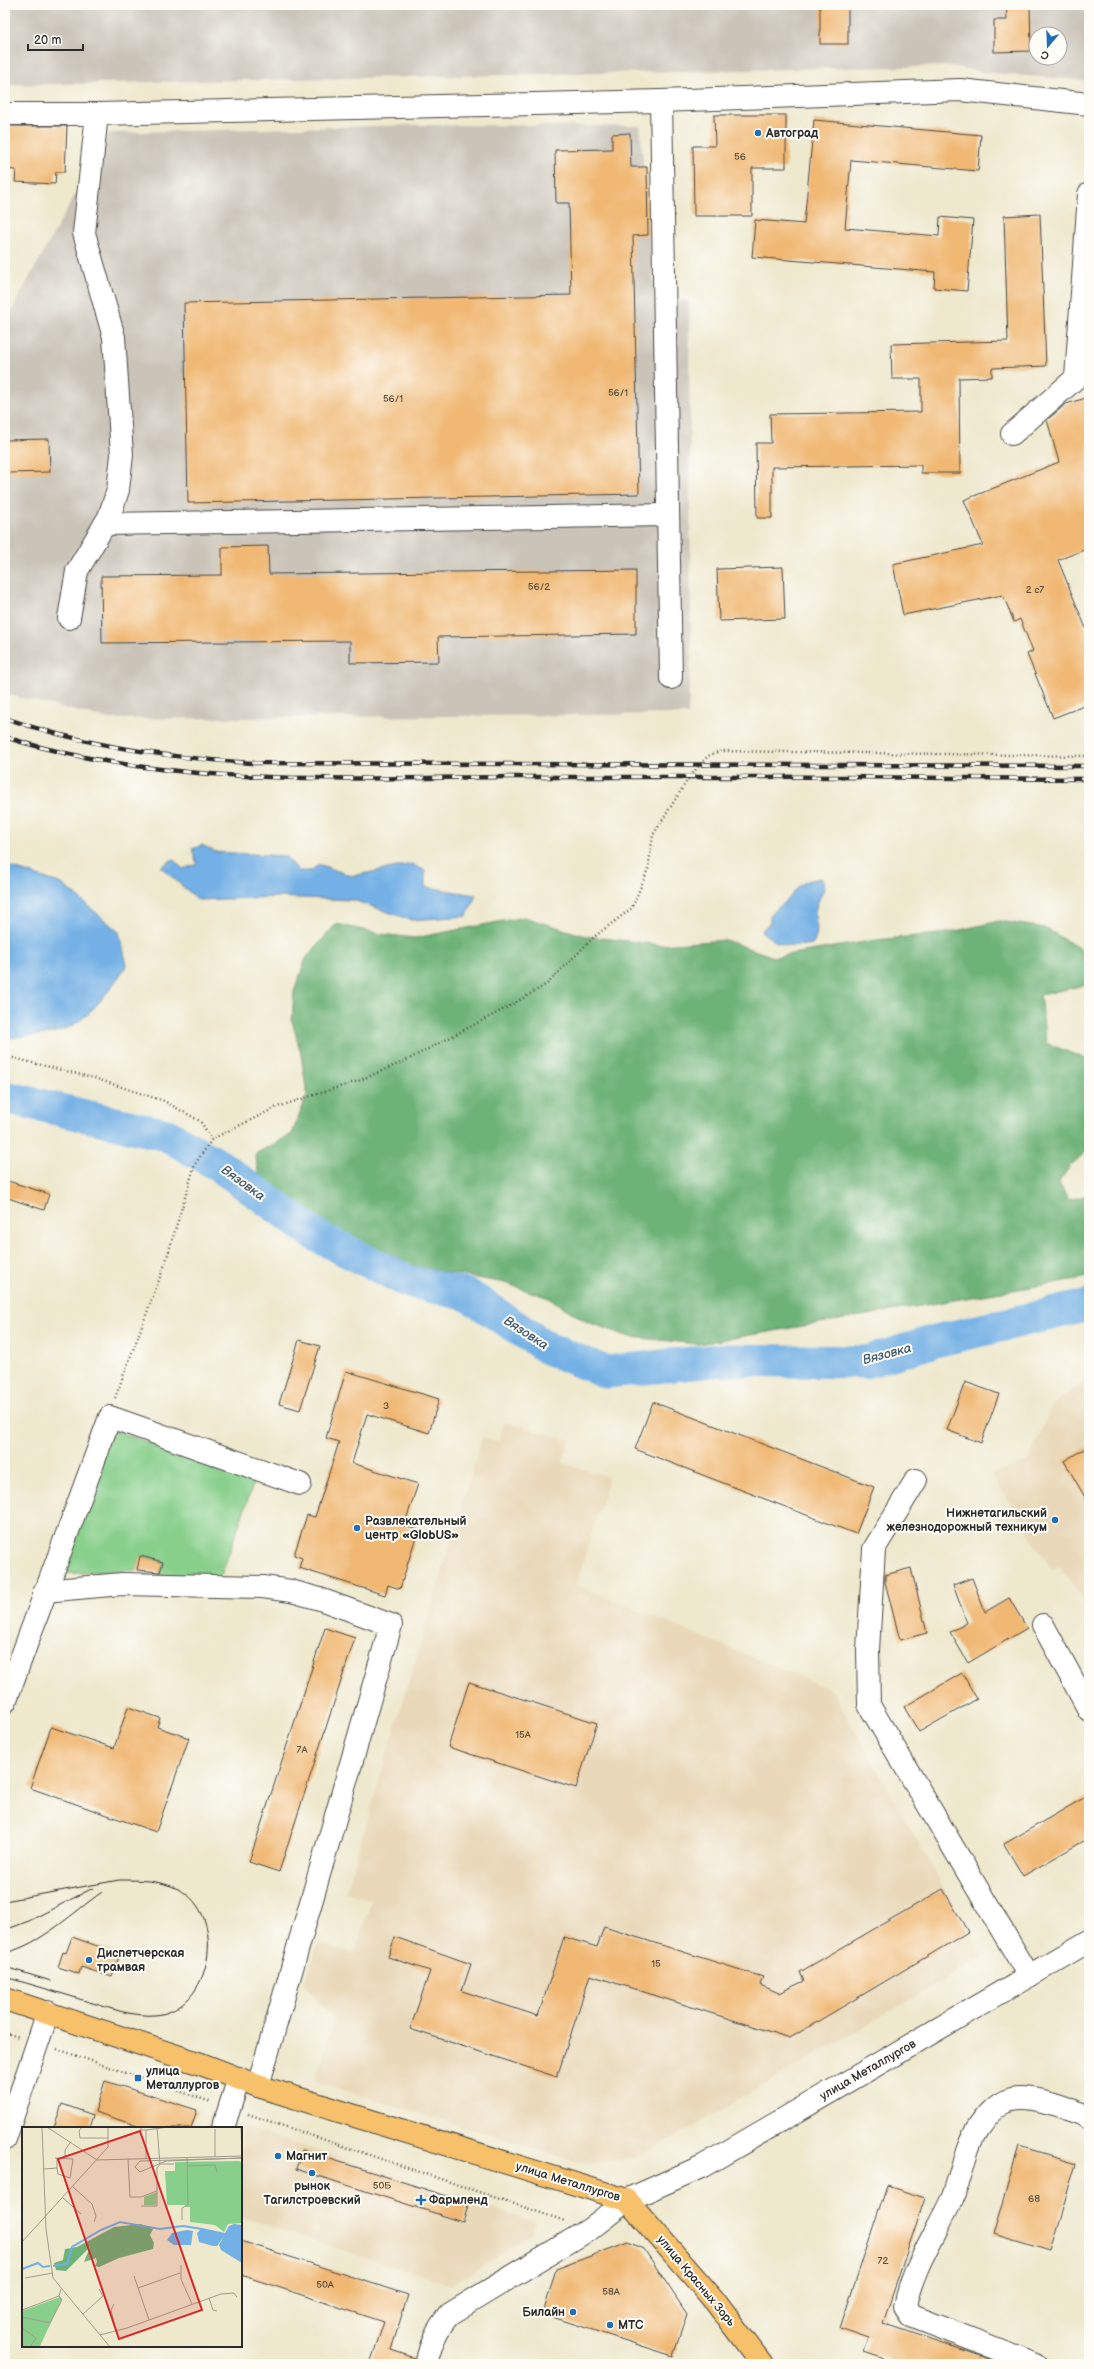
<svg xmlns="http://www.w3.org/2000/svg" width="1094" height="2369" font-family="'Balsamiq Sans',sans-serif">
  <rect width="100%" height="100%" fill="#fdfcf7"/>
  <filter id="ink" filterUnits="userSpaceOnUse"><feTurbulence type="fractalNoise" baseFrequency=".025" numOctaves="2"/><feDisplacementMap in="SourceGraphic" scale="8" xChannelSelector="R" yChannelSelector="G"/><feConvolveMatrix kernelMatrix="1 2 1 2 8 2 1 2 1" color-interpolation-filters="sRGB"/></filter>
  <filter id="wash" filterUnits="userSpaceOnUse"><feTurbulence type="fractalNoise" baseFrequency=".012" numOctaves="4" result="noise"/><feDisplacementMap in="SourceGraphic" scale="16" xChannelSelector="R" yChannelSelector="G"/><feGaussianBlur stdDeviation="0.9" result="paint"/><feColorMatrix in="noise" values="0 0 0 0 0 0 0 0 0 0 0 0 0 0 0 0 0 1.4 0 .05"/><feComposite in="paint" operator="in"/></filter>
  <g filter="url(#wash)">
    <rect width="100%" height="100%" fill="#eee8cd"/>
    <!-- built -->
    <g fill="#e9d9ba">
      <polygon points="1089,1379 1089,1607 1059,1566 1052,1570 991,1474 1028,1461 1052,1405"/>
      <polygon points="504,1422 569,1440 563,1463 609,1477 576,1585 832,1690 983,1957 677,2136 646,2153 612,2162 574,2161 315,2081 334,2020 304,1984 318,1942 354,1954 371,1901 346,1892 482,1438 499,1442"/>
      <polygon points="209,2115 535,2222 532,2233 452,2285 241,2217 241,2128 205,2128"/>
    </g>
    <!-- industrial -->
    <g fill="#c9c3b8" fill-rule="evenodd">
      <path d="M5,5H1089V81L980,72L952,66L5,85ZM1036,34H1060V58H1036Z"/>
      <polygon points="413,125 640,126 655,300 689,301 691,653 688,714 109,719 5,694 5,322 109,133"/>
    </g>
    <!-- green -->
    <polygon fill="#87cf8b" stroke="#597d5b" points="112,1430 255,1479 221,1576 159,1576 163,1562 141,1556 137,1570 57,1574"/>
    <!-- forest -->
    <polygon fill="#6db277" stroke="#4c6e51" points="524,917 586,936 660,945 725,940 774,957 876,940 947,933 999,921 1045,928 1089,954 1085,985 1040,995 1046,1043 1089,1060 1089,1149 1070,1166 1059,1182 1068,1200 1089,1195 1089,1277 698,1344 630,1337 587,1322 549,1298 505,1283 374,1260 329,1226 281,1198 260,1182 255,1154 292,1134 307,1095 301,1054 292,1021 294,992 306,958 336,924 381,934 415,938"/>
    <!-- water -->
    <g fill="#73b0e5" stroke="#4f6e88">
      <polygon points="202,845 216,852 285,856 299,871 312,871 318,864 352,876 412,864 425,871 425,887 476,895 467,916 411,920 353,900 276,897 198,900 161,867 173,859 183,869 197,864 192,849"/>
      <path d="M5,865L62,884L119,932L127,965C111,988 87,1024 59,1031C43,1036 26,1036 10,1038L5,1037Z"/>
      <path d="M821,878L825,884C823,894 818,900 816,907C812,923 822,926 813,944C789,947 780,947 761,931L770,923V914C776,909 785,904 790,897C800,883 804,881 821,878Z"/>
    </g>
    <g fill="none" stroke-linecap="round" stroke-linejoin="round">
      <!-- river -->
      <polyline stroke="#73b0e5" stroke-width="33" points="5,1097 167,1135 220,1166 317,1236 407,1281 468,1295 549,1349 606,1372 722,1360 866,1362 935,1341 1089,1305"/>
    </g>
    <g id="blocks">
      <!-- building -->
      <g fill="#f0b873">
        <rect x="820" y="5" width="28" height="39"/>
        <polygon points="1006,5 1030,5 1031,51 994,52 994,20 1007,20"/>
        <polygon points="714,115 786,115 786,168 752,168 752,216 694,216 693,146 715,146"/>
        <polygon points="814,120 981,135 978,171 851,160 845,228 939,236 940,217 973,220 967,291 934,288 935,272 752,257 755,220 804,224"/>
        <polygon points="5,126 67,126 65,172 56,172 55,184 15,182 16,170 5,169"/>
        <polygon points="630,133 631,167 647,167 648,235 633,236 639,494 188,503 184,303 571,295 569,203 556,203 555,150 612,149 612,134"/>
        <polygon points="1040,214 1046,366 992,368 992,377 959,378 960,473 921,473 921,465 772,467 772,518 757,518 756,443 771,443 770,414 921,412 921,379 892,379 891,344 1008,341 1004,216"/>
        <polygon points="1089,397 1089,548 1058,560 1089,636 1089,704 1053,718 1027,654 1033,651 1020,619 1014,622 1003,595 903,615 893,564 983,545 964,500 1059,462 1047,420 1066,404"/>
        <polygon points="49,439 50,472 5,473 5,440"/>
        <polygon points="268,546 269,574 636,570 636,634 438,637 439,662 350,663 350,641 102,643 101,576 222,575 222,547"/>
        <polygon points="783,567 785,619 719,621 717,569"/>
        <polygon points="5,1180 49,1194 44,1210 5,1197"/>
        <polygon points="299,1340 320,1346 300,1410 279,1404"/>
        <polygon points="346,1371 439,1399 429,1433 367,1414 352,1463 418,1484 404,1526 418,1530 400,1589 388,1585 385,1595 299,1568 302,1558 294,1555 307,1515 315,1517 339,1442 326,1438"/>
        <polygon points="965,1382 999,1394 981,1443 947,1430"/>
        <polygon points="653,1402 874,1487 856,1534 635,1449"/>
        <polygon points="1089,1446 1089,1504 1064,1461"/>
        <polygon points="140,1556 163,1562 160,1572 137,1570"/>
        <polygon points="911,1568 927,1633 900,1640 885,1582 885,1575"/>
        <polygon points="972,1578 985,1612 1009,1598 1027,1628 968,1663 950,1632 967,1623 953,1585"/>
        <polygon points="325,1628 355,1638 279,1872 249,1862"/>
        <polygon points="962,1673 977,1699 919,1732 904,1707"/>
        <polygon points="469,1682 597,1723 576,1788 448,1747"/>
        <polygon points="128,1707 160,1718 157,1727 189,1738 156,1832 30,1788 51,1727 114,1748"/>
        <polygon points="1089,1795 1089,1838 1023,1876 1004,1844"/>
        <polygon points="943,1889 968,1932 790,2038 590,1975 557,2077 410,2029 430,1971 388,1957 395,1937 471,1964 462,1991 538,2016 564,1937 597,1947 604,1927 763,1977 760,1985 779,1993 804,1981 800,1972"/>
        <polygon points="72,1937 120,1954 112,1977 81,1967 79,1974 58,1967 63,1952 66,1953"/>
        <polygon points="105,2081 197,2110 191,2128 144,2128 95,2112"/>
        <polygon points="62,2104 93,2115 89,2128 54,2128"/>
        <polygon points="1019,2146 1076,2163 1050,2251 993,2234"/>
        <polygon points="302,2150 469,2203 463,2222 296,2169"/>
        <polygon points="887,2186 925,2198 883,2323 984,2357 996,2362 995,2364 899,2364 864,2352 869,2338 840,2328"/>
        <polygon points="241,2241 408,2295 391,2350 415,2358 414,2364 370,2364 384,2322 241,2275"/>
        <polygon points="628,2242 644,2249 687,2314 673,2356 543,2314 556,2269"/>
      </g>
    </g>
  </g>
  <g filter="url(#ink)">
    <use href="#blocks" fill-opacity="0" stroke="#484743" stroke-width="1"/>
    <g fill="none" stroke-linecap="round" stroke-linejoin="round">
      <defs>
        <g id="minor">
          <polyline points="661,101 671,678"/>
          <polyline points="5,114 97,114 661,101 960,90 1089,104"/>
          <polyline points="1012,434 1076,378 1089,194"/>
          <polyline points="105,524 668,515"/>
          <polyline points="69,618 77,571 109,517 118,490 122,455 114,337 84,233 97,114"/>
          <polyline points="916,1480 874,1549 868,1650 869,1705 1029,1976"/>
          <polyline points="44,1591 122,1584 263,1587 291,1591 320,1599 391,1625 258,2086"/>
          <polyline points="1043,1625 1089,1710"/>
          <polyline points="5,1702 110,1417 300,1484"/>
          <polyline points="223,2128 239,2078"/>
          <polyline points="5,2139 48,2012"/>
          <path d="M426,2364C431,2344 436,2329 450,2314L590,2229L627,2200L703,2166L1089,1941"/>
          <path d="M1036,2364L911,2316L905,2307C912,2268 935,2235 952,2199C962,2176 964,2149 978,2128C985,2118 994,2106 1006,2101C1026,2091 1062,2108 1082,2114L1089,2119"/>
        </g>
        <polyline id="major" points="5,1999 201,2064 258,2086 627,2200 714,2300 762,2364"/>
      </defs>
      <!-- minor casing -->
      <use href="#minor" stroke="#484743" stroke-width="24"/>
      <!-- major casing -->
      <use href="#major" stroke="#484743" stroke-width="24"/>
      <!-- path -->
      <g stroke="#484743" stroke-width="2.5" stroke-dasharray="1 3" stroke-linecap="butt">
        <polyline points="5,1056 94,1078 164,1101 200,1121 212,1139"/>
        <polyline points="115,1398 165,1264 195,1164 212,1139 277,1107 358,1081 405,1061 508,1007 547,984 594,937 632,908 648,869 653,835 690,776 708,756 720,751 1089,756"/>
        <polyline points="5,2033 19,2037"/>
        <polyline points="57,2049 211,2102"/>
        <polyline points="248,2114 565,2221"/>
      </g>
      <!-- minor -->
      <use href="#minor" stroke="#fff" stroke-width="22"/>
      <!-- major -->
      <use href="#major" stroke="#f7c06b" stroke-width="22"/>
      <!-- tram -->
      <g stroke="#2b2b2b" stroke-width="1">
        <path d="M5,1901L119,1880C139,1880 160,1880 178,1889C229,1914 212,2011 155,2015C133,2017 110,2008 89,2002C61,1993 33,1985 5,1977"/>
        <polyline points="5,1930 29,1921 93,1888"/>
        <path d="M5,1953C42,1944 72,1913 102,1892"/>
        <polyline points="5,1967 51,1981"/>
      </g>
      <defs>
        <g id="rail">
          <path d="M5,718C85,746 168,758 252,763L1089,766"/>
          <path d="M5,737C174,790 351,777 526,777C714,776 901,777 1089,779"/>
        </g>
      </defs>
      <!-- rail casing -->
      <use href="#rail" stroke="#2b2b2b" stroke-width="4.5"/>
      <!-- rail -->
      <use href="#rail" stroke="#fdfcf7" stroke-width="3" stroke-dasharray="9" stroke-linecap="butt"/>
    </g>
  </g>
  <!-- markers -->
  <g fill="#1f6fb2" stroke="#fdfcf7" stroke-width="1.5">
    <circle cx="758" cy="133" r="4"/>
    <circle cx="1055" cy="1520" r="4"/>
    <circle cx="357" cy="1528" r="4"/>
    <circle cx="89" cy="1960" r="4"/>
    <rect x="134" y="2074" width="8" height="8" rx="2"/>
    <circle cx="278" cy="2156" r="4"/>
    <circle cx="312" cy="2173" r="4"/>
    <path d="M419 2194h4v4h4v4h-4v4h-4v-4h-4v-4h4z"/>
    <circle cx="573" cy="2312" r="4"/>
    <circle cx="610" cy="2325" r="4"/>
  </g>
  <g text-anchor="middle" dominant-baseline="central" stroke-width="4" stroke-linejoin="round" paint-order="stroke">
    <!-- number labels -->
    <g font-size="10" fill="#5c4e3d">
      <text x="740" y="157">56</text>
      <text x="618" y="393">56/1</text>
      <text x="393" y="399">56/1</text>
      <text x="539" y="587">56/2</text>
      <text x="1035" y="590">2 с7</text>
      <text x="386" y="1406">3</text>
      <text x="523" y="1735">15А</text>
      <text x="302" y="1750">7А</text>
      <text x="656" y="1964">15</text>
      <text x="382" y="2186">50Б</text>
      <text x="1034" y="2199">68</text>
      <text x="883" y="2261">72</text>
      <text x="325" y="2285">50А</text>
      <text x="611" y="2292">58А</text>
    </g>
    <!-- poi labels -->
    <g font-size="12" font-weight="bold" fill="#2b2b2b" stroke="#fdfcf7" text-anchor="start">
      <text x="766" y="133">Автоград</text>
      <text x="1047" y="1513" text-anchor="end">Нижнетагильский<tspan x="1047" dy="14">железнодорожный техникум</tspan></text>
      <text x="365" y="1521">Развлекательный<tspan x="365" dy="14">центр «GlobUS»</tspan></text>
      <text x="97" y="1953">Диспетчерская<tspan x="97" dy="14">трамвая</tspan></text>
      <text x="146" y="2071">улица<tspan x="146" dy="14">Металлургов</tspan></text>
      <text x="286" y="2156">Магнит</text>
      <text x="312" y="2186" text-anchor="middle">рынок<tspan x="312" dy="14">Тагилстроевский</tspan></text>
      <text x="429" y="2200">Фармленд</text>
      <text x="565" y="2312" text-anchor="end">Билайн</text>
      <text x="618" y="2325">МТС</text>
    </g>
    <!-- street labels -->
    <g font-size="12" fill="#2b2b2b" stroke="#fdfcf7">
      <text transform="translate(868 2070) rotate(-30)">улица Металлургов</text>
      <text transform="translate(568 2182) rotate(17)">улица Металлургов</text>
      <text transform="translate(696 2281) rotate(50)">улица Красных Зорь</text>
    </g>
    <!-- water labels -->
    <g font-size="13" font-style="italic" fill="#445a6c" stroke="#fdfcf7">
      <text transform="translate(243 1183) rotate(36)">Вязовка</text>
      <text transform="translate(526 1333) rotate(33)">Вязовка</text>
      <text transform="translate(887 1354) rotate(-15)">Вязовка</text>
    </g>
  </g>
  <!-- overview -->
  <g transform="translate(22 2127)">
    <rect width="220" height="220" fill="#eee8cd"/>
    <path d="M217,34L220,36V96L206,97L202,105L193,98L168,95V80H164L163,78H145L143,44H153V35ZM135,65L134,78H122V70ZM38,170L40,172L18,219L0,220V184Z" fill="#87cf8b"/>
    <path d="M119,97L131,102L128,108L132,116L131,122L97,131L77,140L73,139L75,135L74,131L62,135L68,120L44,144L34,143L32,136L41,133L43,122L55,120L92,100Z" fill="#6db277"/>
    <path d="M212,97L220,98V136L199,123L197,118L202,109L195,119H191L177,115L175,106L180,101L203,106L207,99ZM165,103L171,104L169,118H152L145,113L150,106Z" fill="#73b0e5"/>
    <path fill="none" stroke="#73b0e5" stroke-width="2" d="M31,139L45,137L50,120L79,103L98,95L138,102L161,99L180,102M0,142L16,136L21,140L28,139"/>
    <path fill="none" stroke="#a09c8c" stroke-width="1" d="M20,0L24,102L31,151L88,220M25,0L75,33L220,29M60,0L57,4L58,11H86M119,0V3H124L147,0M135,0L138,37H152M219,0L220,29M193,2V30M124,3V32M33,31L51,32L48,51L36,47L35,41M43,31V23L48,16M220,31L118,34L113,40L118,45L144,34L220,31M106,32L108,70H119L135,64M165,39L193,38L195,45M22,42L35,41V31M51,60L70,77L74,89L72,95M41,71L59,87M119,79H135V41L138,37M160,93V81L166,78L165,31M0,115L86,20V0M159,138V152L170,177M112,149L127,193M3,151L31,146M116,161L158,146M187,171L191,183L195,184M92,177L89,183L94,204M0,183L37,169L39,162M61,187L81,169L77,162M0,190L28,196L40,173L37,169M0,201L14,211L8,220M78,208L105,201L199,167L212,166L215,170"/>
    <path fill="#d62828" fill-opacity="0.15" stroke="#d62828" stroke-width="2" d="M118,4L180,183L97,212L36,32Z"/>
    <rect width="220" height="220" fill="none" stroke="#2b2b2b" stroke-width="2"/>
  </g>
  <!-- margin -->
  <rect width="1094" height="2369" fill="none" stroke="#fdfcf7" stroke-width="20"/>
  <!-- north arrow -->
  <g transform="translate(1048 46) rotate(199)"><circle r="19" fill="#fdfcf7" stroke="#a9a8a5"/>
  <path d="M0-3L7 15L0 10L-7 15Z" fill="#1f6fb2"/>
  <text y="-6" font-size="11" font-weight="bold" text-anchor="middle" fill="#2b2b2b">С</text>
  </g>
  <!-- scale -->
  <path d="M28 44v6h55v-6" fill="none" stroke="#2b2b2b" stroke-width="2"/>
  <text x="34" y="44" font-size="12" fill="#2b2b2b" stroke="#fdfcf7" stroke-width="3" paint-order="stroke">20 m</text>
</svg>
